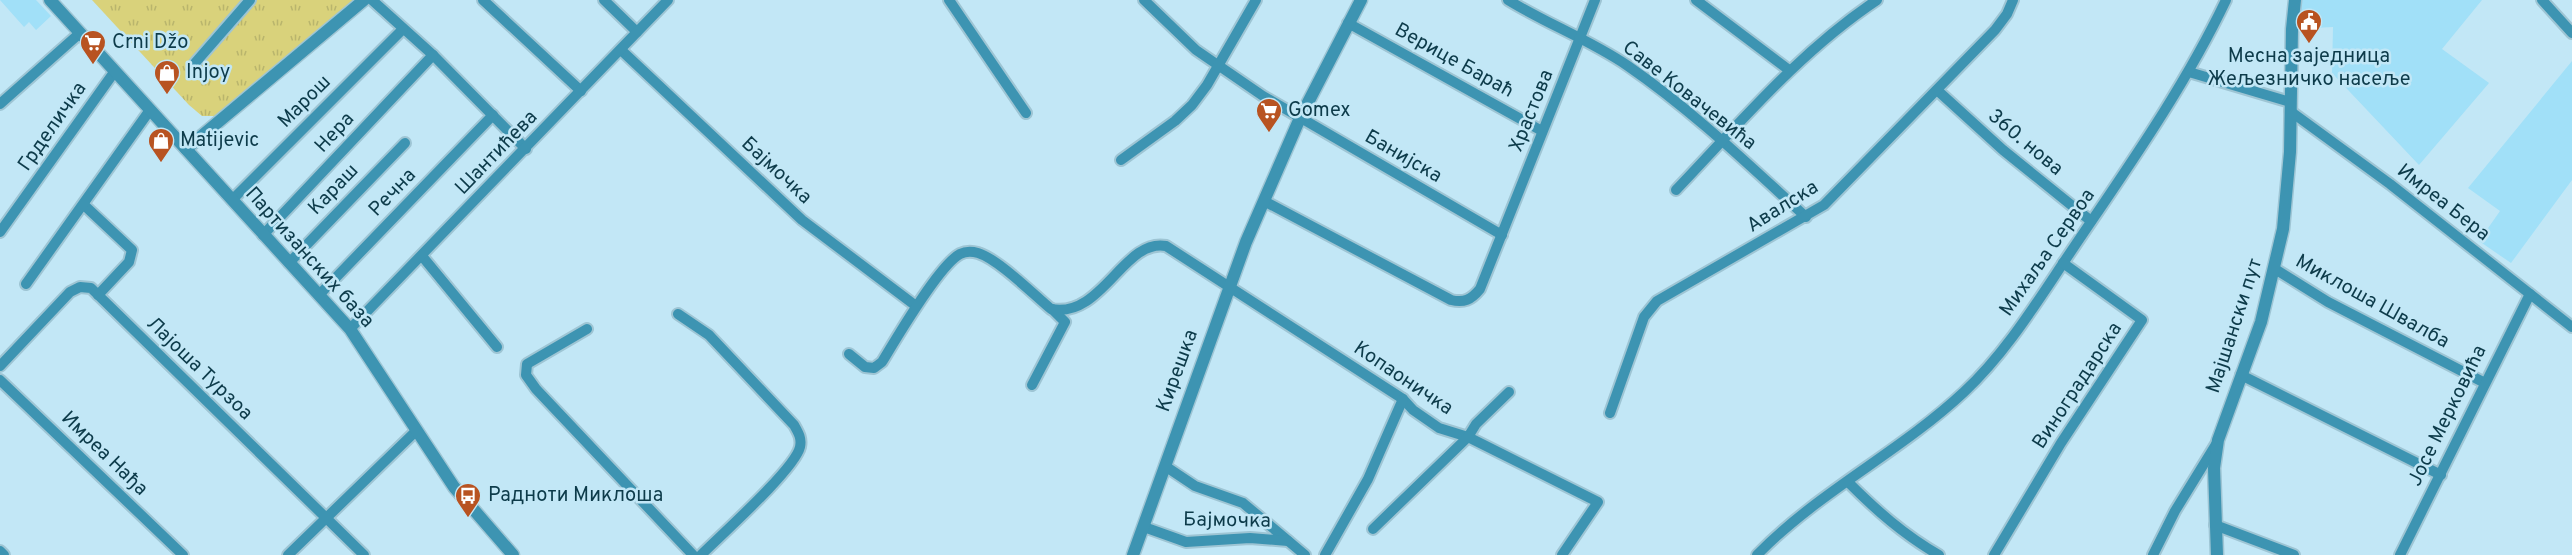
<svg xmlns="http://www.w3.org/2000/svg" width="2572" height="555" font-family="Overpass,sans-serif">
  <defs>
    <pattern id="grass-tufts" width="24" height="20" patternUnits="userSpaceOnUse" patternTransform="scale(1.5)"><rect width="24" height="20" fill="#d9d27b"/><path d="M3 7l-1-3M5 7V3M7 7l1-3M15 17l-1-3M17 17v-4M19 17l1-3" fill="none" stroke="#b9b56c"/></pattern>
  </defs>
  <rect width="100%" height="100%" fill="#c2e7f6"/>
  <!-- built -->
  <g fill="#a1e0f8">
    <polygon points="0,0 36,0 51,16 36,30 29,22 24,27"/>
    <polygon points="2298,0 2482,0 2442,49 2489,83 2419,165 2332,73 2333,27 2295,29"/>
    <polygon points="2572,61 2572,180 2511,263 2479,241 2500,211 2468,188"/>
  </g>
  <!-- grass -->
  <polygon fill="url(#grass-tufts)" points="92,0 360,0 220,116 202,116 189,105"/>
  <g fill="none" stroke-linecap="round" stroke-linejoin="round">
    <defs>
      <g id="minor">
        <polyline points="372,0 433,55 526,149"/>
        <polyline points="483,0 581,91"/>
        <polyline points="604,0 637,32"/>
        <polyline points="949,0 1026,113"/>
        <polyline points="1144,0 1196,50 1263,96 1502,235"/>
        <path d="M1508,0C1547,24 1590,40 1628,66C1692,110 1749,165 1806,217"/>
        <polyline points="1696,0 1789,70"/>
        <polyline points="2542,0 2572,33"/>
        <polyline points="1348,23 1542,131"/>
        <polyline points="621,50 802,220 916,306"/>
        <polyline points="195,63 250,0"/>
        <polyline points="2189,72 2290,102"/>
        <polyline points="1937,90 2003,150 2091,221"/>
        <polyline points="0,104 80,33"/>
        <polyline points="2290,111 2390,184 2572,327"/>
        <polyline points="1121,160 1175,121 1192,105 1207,85 1256,0"/>
        <path d="M1676,190C1740,123 1799,52 1877,0"/>
        <polyline points="232,200 403,29"/>
        <path d="M1264,201L1451,300C1464,303 1471,300 1480,289L1595,0"/>
        <polyline points="84,205 132,250 129,262 98,295"/>
        <polyline points="0,232 115,71"/>
        <polyline points="263,235 433,55"/>
        <polyline points="422,256 497,347"/>
        <polyline points="289,263 405,143"/>
        <polyline points="2275,269 2328,302 2483,382"/>
        <polyline points="26,284 150,110"/>
        <polyline points="319,295 493,115"/>
        <path d="M678,314L709,335L794,425C798,432 802,438 800,447C795,469 721,535 701,555"/>
        <polyline points="350,329 668,0"/>
        <polyline points="587,329 527,364 526,375 536,389 693,555"/>
        <path d="M849,354L865,367L874,368L882,362C896,339 939,265 960,254C966,251 971,251 978,253C998,259 1033,294 1051,309C1102,319 1124,238 1166,246L1403,399L1413,410L1439,428L1468,437L1598,502L1562,555"/>
        <polyline points="0,366 70,292 80,287 91,288 364,555"/>
        <polyline points="2241,375 2441,475"/>
        <polyline points="0,380 183,555"/>
        <polyline points="1032,385 1065,322 1052,309"/>
        <polyline points="1610,413 1644,317 1657,301 1824,205 1995,30 2007,14 2013,0"/>
        <polyline points="1165,466 1195,486 1243,503 1305,555"/>
        <path d="M1848,482C1876,510 1904,535 1939,555"/>
        <polyline points="2215,525 2294,555"/>
        <polyline points="1144,527 1186,542 1250,538 1288,541"/>
        <polyline points="1373,529 1468,437 1476,424 1509,392"/>
        <polyline points="0,551 4,555"/>
        <polyline points="288,555 416,431"/>
        <polyline points="1325,555 1368,479 1403,399"/>
        <path d="M1757,555C1818,492 1900,452 1964,392C2008,351 2040,297 2074,247C2128,167 2184,88 2226,0"/>
        <polyline points="1994,555 2061,443 2142,320 2063,263"/>
        <polyline points="2153,555 2175,511 2218,441"/>
        <polyline points="2400,555 2530,294"/>
      </g>
      <g id="tertiary">
        <polyline points="50,0 350,329 454,487 513,555"/>
        <polyline points="186,149 364,0"/>
        <polyline points="1133,555 1246,242 1300,118 1361,0"/>
        <polyline points="2217,555 2214,468 2218,440 2261,322 2283,229 2290,152 2292,29 2295,0"/>
      </g>
    </defs>
    <!-- minor casing -->
    <use href="#minor" stroke="#9ec5d4" stroke-width="14"/>
    <!-- tertiary casing -->
    <use href="#tertiary" stroke="#9ec5d4" stroke-width="15"/>
    <!-- minor -->
    <use href="#minor" stroke="#3d94b2" stroke-width="10"/>
    <!-- tertiary -->
    <use href="#tertiary" stroke="#3d94b2" stroke-width="12"/>
  </g>
  <!-- icons -->
  <defs>
    <symbol id="civic-pin" viewBox="-11 -11 22 30"><path d="M0 17L-7.5 6A9.5 9.5 0 1 1 7.5 6Z" fill="#b85321" stroke="#c2e7f6"/><path d="M-.6-6.5H3V-4.5H.6V-3L4-1V1h2V6H-6V1h2V-1L-.6-3ZM-1.2 2.5V6h2.4V2.5Z" fill="#fff"/></symbol>
    <symbol id="supermarket-pin" viewBox="-11 -11 22 30"><path d="M0 17L-7.5 6A9.5 9.5 0 1 1 7.5 6Z" fill="#b85321" stroke="#c2e7f6"/><path d="M-6-5.5h2.5l.6 2H6L4.5 2H-2.5L-4.4-4H-6ZM-1.5 3.2a1.3 1.3 0 1 0 .1 0ZM3 3.2a1.3 1.3 0 1 0 .1 0Z" fill="#fff"/></symbol>
    <symbol id="shop-pin" viewBox="-11 -11 22 30"><path d="M0 17L-7.5 6A9.5 9.5 0 1 1 7.5 6Z" fill="#b85321" stroke="#c2e7f6"/><path d="M-5-2.5h2.3a2.7 3.5 0 0 1 5.4 0H5L5.5 6h-11ZM-1.5-2.5h3a1.5 2.3 0 0 0-3 0Z" fill="#fff"/></symbol>
    <symbol id="bus-pin" viewBox="-11 -11 22 30"><path d="M0 17L-7.5 6A9.5 9.5 0 1 1 7.5 6Z" fill="#b85321" stroke="#c2e7f6"/><path d="M-5-6H5V4H4V6H2V4H-2V6H-4V4H-5ZM-3.5-4V0h7V-4ZM-3.5 1.2v1.5H-2V1.2ZM2 1.2v1.5H3.5V1.2Z" fill="#fff"/></symbol>
  </defs>
  <g fill-rule="evenodd">
    <use href="#civic-pin" x="2294" y="7" width="30" height="40"/>
    <use href="#supermarket-pin" x="78" y="28" width="30" height="40"/>
    <use href="#shop-pin" x="152" y="58" width="30" height="40"/>
    <use href="#supermarket-pin" x="1254" y="96" width="30" height="40"/>
    <use href="#shop-pin" x="146" y="126" width="30" height="40"/>
    <use href="#bus-pin" x="453" y="481" width="30" height="40"/>
  </g>
  <g text-anchor="middle" dominant-baseline="central" stroke-width="5" stroke-linejoin="round" paint-order="stroke">
    <!-- poi labels -->
    <g font-size="20" fill="#0d3b4a" stroke="#c2e7f6" text-anchor="start">
      <text x="112" y="43">Crni Džo</text>
      <text x="2309" y="57" text-anchor="middle">Месна заједница<tspan x="2309" dy="23">Жељезничко насеље</tspan></text>
      <text x="186" y="73">Injoy</text>
      <text x="1288" y="111">Gomex</text>
      <text x="180" y="141">Matijevic</text>
      <text x="488" y="496">Радноти Миклоша</text>
    </g>
    <!-- street labels -->
    <g font-size="20" fill="#0d3b4a" stroke="#c2e7f6">
      <text transform="translate(1454 61) rotate(29)">Верице Бараћ</text>
      <text transform="translate(1689 96) rotate(38)">Саве Ковачевића</text>
      <text transform="translate(305 102) rotate(-45)">Марош</text>
      <text transform="translate(1532 111) rotate(-68)">Храстова</text>
      <text transform="translate(53 127) rotate(-55)">Грделичка</text>
      <text transform="translate(335 133) rotate(-47)">Нера</text>
      <text transform="translate(2025 143) rotate(40)">360. нова</text>
      <text transform="translate(497 153) rotate(-46)">Шантићева</text>
      <text transform="translate(1403 157) rotate(30)">Банијска</text>
      <text transform="translate(776 171) rotate(43)">Бајмочка</text>
      <text transform="translate(334 190) rotate(-46)">Караш</text>
      <text transform="translate(393 193) rotate(-46)">Речна</text>
      <text transform="translate(2443 203) rotate(38)">Имреа Бера</text>
      <text transform="translate(1783 207) rotate(-32)">Авалска</text>
      <text transform="translate(2048 253) rotate(-55)">Михаља Сервоа</text>
      <text transform="translate(309 258) rotate(48)">Партизанских база</text>
      <text transform="translate(2372 302) rotate(29)">Миклоша Швалба</text>
      <text transform="translate(2235 326) rotate(-72)">Мајшански пут</text>
      <text transform="translate(199 369) rotate(44)">Лајоша Турзоа</text>
      <text transform="translate(1178 371) rotate(-70)">Кирешка</text>
      <text transform="translate(1403 379) rotate(34)">Копаоничка</text>
      <text transform="translate(2078 386) rotate(-57)">Виноградарска</text>
      <text transform="translate(2448 416) rotate(-64)">Јосе Мерковића</text>
      <text transform="translate(104 454) rotate(44)">Имреа Нађа</text>
      <text transform="translate(1227 521) rotate(1)">Бајмочка</text>
    </g>
  </g>
</svg>
